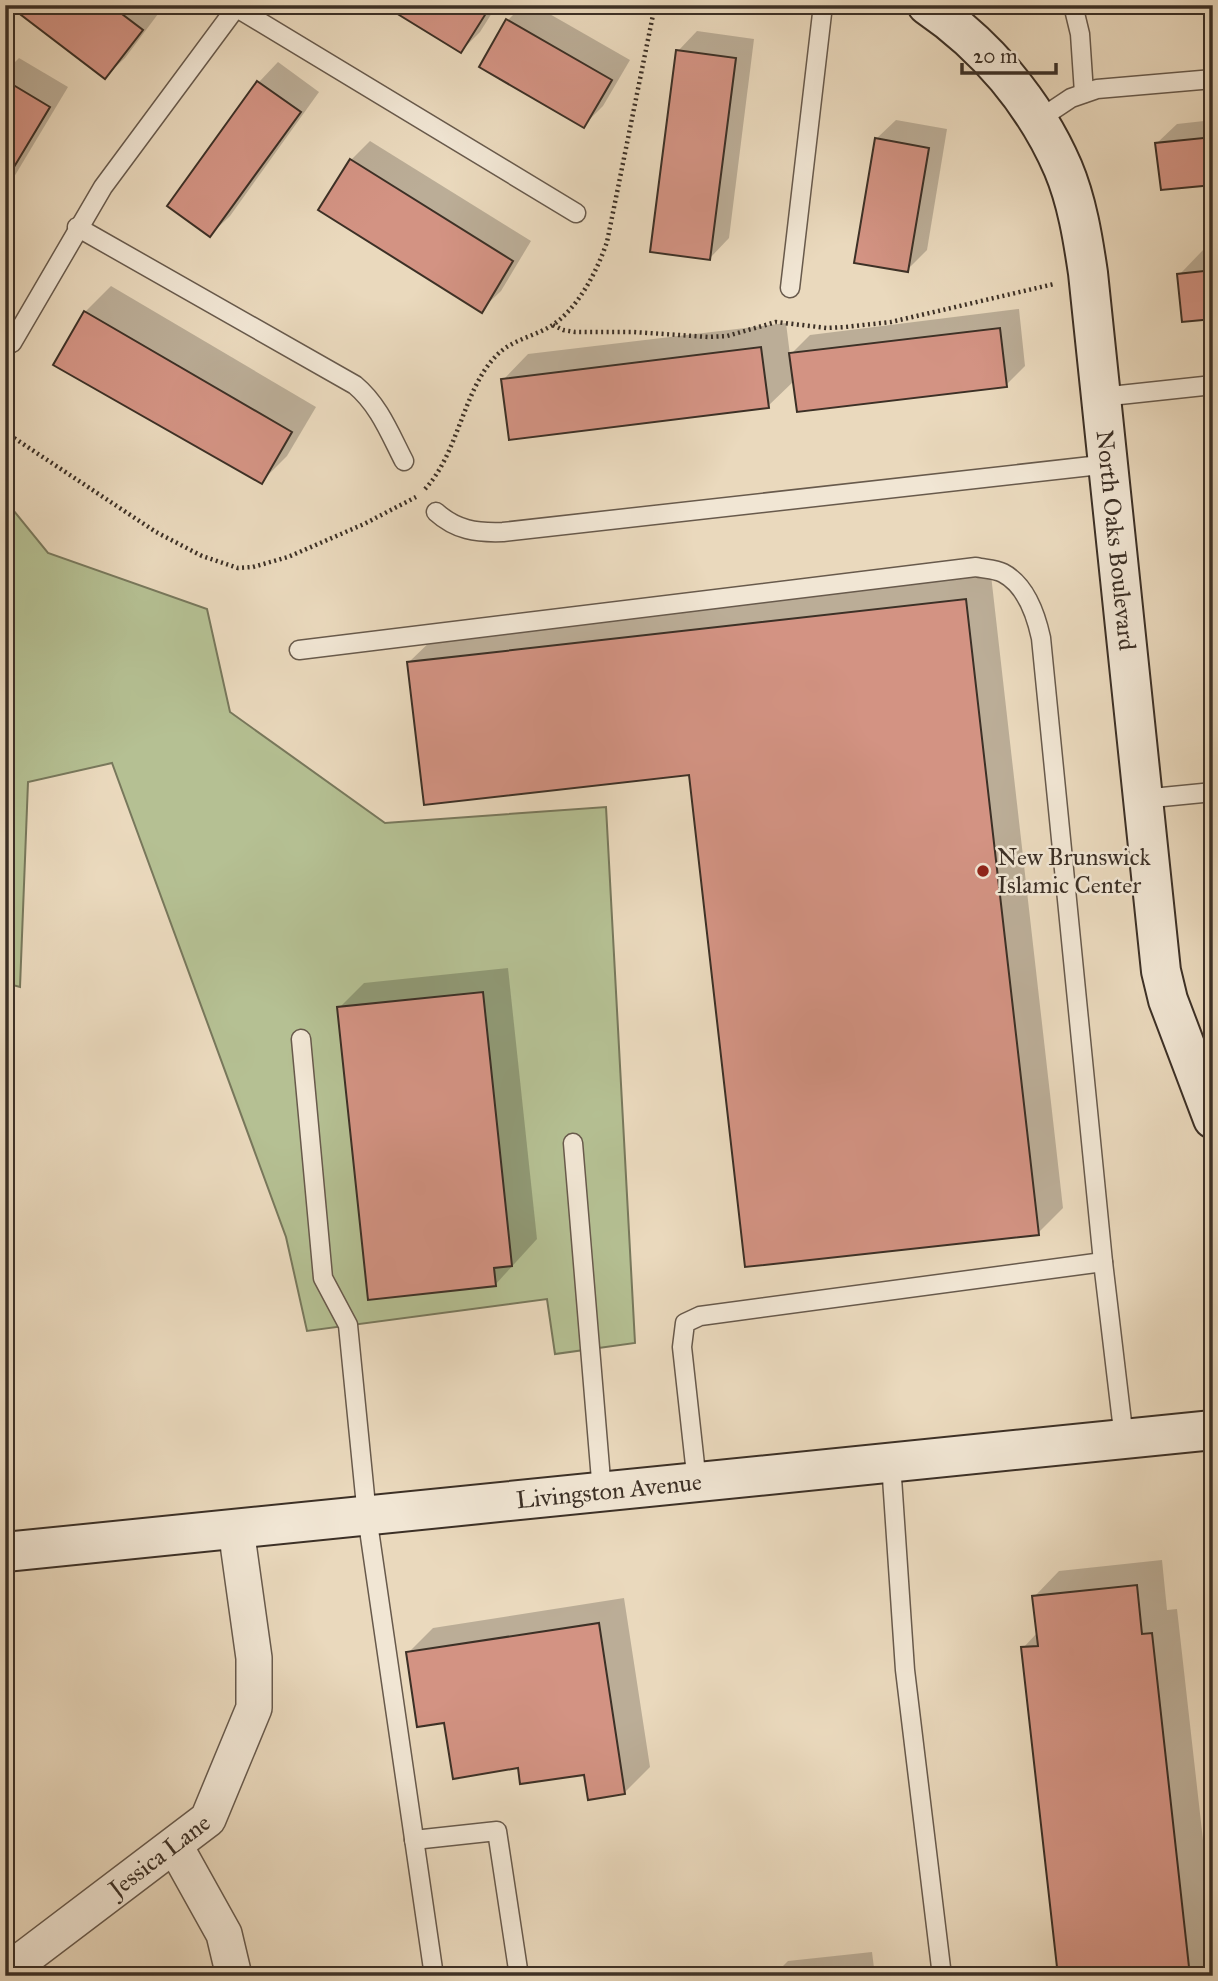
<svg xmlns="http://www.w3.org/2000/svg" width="1218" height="1981" font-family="'IM FELL Great Primer',serif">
  <rect width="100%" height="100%" fill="#ead9bd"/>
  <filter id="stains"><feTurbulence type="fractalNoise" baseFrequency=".00286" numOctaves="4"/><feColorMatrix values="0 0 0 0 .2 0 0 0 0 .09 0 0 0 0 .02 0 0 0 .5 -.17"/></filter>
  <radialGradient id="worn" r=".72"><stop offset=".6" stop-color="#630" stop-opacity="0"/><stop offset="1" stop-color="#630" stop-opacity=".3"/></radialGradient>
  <!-- green -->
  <polygon fill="#b5c093" stroke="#78785c" stroke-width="2" points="5,500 48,553 207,609 230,712 385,823 606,807 635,1343 555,1354 547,1299 307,1331 286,1237 112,763 28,782 20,987 5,983"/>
  <!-- shadow -->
  <g fill="#0003">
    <polygon points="11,5 155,5 161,10 125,58 105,77"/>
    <polygon points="387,5 497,5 480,32 461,51"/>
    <polygon points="523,5 534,5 630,60 603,106 584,125 508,20"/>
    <polygon points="697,31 754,39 729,238 710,258 678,51"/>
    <polygon points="19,58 68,87 5,192 5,72"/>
    <polygon points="278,62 319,92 230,216 210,235 169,205 259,82"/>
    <polygon points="896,120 947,129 927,250 907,270 876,139"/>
    <polygon points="1213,120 1213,183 1157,143 1177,124"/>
    <polygon points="370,141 531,241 501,291 481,310 351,160"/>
    <polygon points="1213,248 1213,317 1179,275 1204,249"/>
    <polygon points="111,286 316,407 287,456 261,482 55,365 85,312"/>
    <polygon points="1019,309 1025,366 1006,385 795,380 768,406 503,380 528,354 786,323 790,355 810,335"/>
    <polygon points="991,575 1063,1208 1038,1233 690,773 409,662 435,637"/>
    <polygon points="508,968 537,1239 495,1285 339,1008 364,983"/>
    <polygon points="1162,1560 1167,1610 1177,1609 1213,1929 1213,1976 1059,1976 1023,1648 1038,1632 1034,1597 1059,1571"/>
    <polygon points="624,1598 650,1767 624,1793 586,1773 520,1766 408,1653 433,1628"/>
    <polygon points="872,1952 875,1976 773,1976 788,1961"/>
  </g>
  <!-- building -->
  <g fill="#d39383" stroke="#3c3026" stroke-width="2">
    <polygon points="8,5 110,5 143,30 105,79"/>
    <polygon points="383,5 488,5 490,7 461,53"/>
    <polygon points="506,19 612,80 584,128 479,67"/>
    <polygon points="676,50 736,58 710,260 650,252"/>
    <polygon points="5,80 50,107 5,182"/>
    <polygon points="257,81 301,112 210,237 167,206"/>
    <polygon points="1213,137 1213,185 1161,190 1155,143"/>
    <polygon points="875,138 929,148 908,272 854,263"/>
    <polygon points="350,159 513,261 482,313 318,210"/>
    <polygon points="1213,270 1213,319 1182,322 1177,274"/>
    <polygon points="84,311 292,432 262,484 53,365"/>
    <polygon points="1000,328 1007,387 797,412 789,353"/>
    <polygon points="761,347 769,408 509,440 501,379"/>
    <polygon points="966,599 1039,1235 745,1267 689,775 424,805 407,662"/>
    <polygon points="483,992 512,1266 494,1268 496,1286 368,1300 337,1007"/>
    <polygon points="1137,1585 1142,1634 1152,1633 1190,1976 1058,1976 1021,1647 1038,1646 1032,1596"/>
    <polygon points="599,1623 625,1794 588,1800 584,1775 520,1784 518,1768 453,1779 444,1723 417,1727 406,1652"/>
    <polygon points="853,1971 854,1976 803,1976"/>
  </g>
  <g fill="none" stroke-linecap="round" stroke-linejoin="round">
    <defs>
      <g id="lane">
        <polyline points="232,5 576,213"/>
        <polyline points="1073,5 1080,34 1084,93"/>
        <polyline points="1038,120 1071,98 1097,89 1213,79"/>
        <path d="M77,227L355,385C379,405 390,434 404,461"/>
        <polyline points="790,288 823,5"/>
        <polyline points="12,343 103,187 238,5"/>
        <polyline points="1101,397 1213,385"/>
        <path d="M436,512C456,530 476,533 503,532L1109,464"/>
        <path d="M299,650L976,567C984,569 995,569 1003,573C1026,585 1036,615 1041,638L1103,1262L1124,1439"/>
        <polyline points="1142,799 1213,792"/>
        <polyline points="301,1039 323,1278 348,1325 367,1516 434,1976"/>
        <polyline points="573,1143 602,1492"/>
        <polyline points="891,1463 905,1670 942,1976"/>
        <polyline points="697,1483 682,1347 685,1323 700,1316 1103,1262"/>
        <polyline points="414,1840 497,1831 519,1976"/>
      </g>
      <g id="street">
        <polyline points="175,1846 224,1934 234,1976"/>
        <path id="s1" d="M5,1973L208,1819L254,1708V1658L236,1529"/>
      </g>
      <g id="secondary">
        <path id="s2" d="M927,5C986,45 1035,103 1063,168C1077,201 1083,239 1088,273L1161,971L1168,1000L1213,1119"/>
        <path id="s3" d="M5,1552L1213,1430"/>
      </g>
    </defs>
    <!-- lane casing -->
    <use href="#lane" stroke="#685a4c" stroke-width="21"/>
    <!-- street casing -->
    <use href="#street" stroke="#685a4c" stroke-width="38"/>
    <!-- secondary casing -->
    <use href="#secondary" stroke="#3c3026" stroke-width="42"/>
    <!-- path -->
    <g stroke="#3c3026" stroke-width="4.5" stroke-dasharray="2 3.5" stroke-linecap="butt">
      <polyline points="553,325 563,330 575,332 634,332 708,337 727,336 776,322 827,328 845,327 891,322 1054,284"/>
      <polyline points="5,432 156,532 202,556 238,568 253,567 288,557 364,524 416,497"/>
      <path d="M425,489C458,454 463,391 495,357C510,340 533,337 551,326C578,309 597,271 607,242L655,5"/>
    </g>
    <!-- lane -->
    <use href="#lane" stroke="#f1e6d4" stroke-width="18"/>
    <!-- street -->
    <use href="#street" stroke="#f1e6d4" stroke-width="35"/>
    <!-- secondary -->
    <use href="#secondary" stroke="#f1e6d4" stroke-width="38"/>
  </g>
  <!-- markers -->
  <circle fill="#8f2418" stroke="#f1e6d4" stroke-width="2.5" cx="983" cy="871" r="7"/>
  <g text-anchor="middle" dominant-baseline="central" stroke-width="5" stroke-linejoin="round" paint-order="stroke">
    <!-- street labels -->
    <g font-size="24" fill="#3c3026" stroke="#f1e6d4">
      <text stroke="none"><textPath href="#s2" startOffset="592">North Oaks Boulevard</textPath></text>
      <text stroke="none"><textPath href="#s3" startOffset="607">Livingston Avenue</textPath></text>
      <text stroke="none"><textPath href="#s1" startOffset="194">Jessica Lane</textPath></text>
    </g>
    <!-- poi labels -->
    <g font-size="24" fill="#3c3026" stroke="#f1e6d4" text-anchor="start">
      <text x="997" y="857">New Brunswick<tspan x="997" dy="28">Islamic Center</tspan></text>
    </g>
  </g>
  <!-- margin -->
  <rect width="1218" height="1981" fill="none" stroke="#ead9bd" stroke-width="28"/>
  <rect x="7" y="7" width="1204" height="1967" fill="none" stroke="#3c3026" stroke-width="3.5"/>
  <rect x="14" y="14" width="1190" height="1953" fill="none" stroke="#3c3026" stroke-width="2"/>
  <!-- scale -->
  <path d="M962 63v10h94v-10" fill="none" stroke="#3c3026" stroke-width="3.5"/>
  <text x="973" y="63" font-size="21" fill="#3c3026" stroke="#f1e6d4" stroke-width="5" paint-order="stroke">20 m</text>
  <rect width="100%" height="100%" filter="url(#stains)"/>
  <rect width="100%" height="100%" fill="url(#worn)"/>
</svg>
